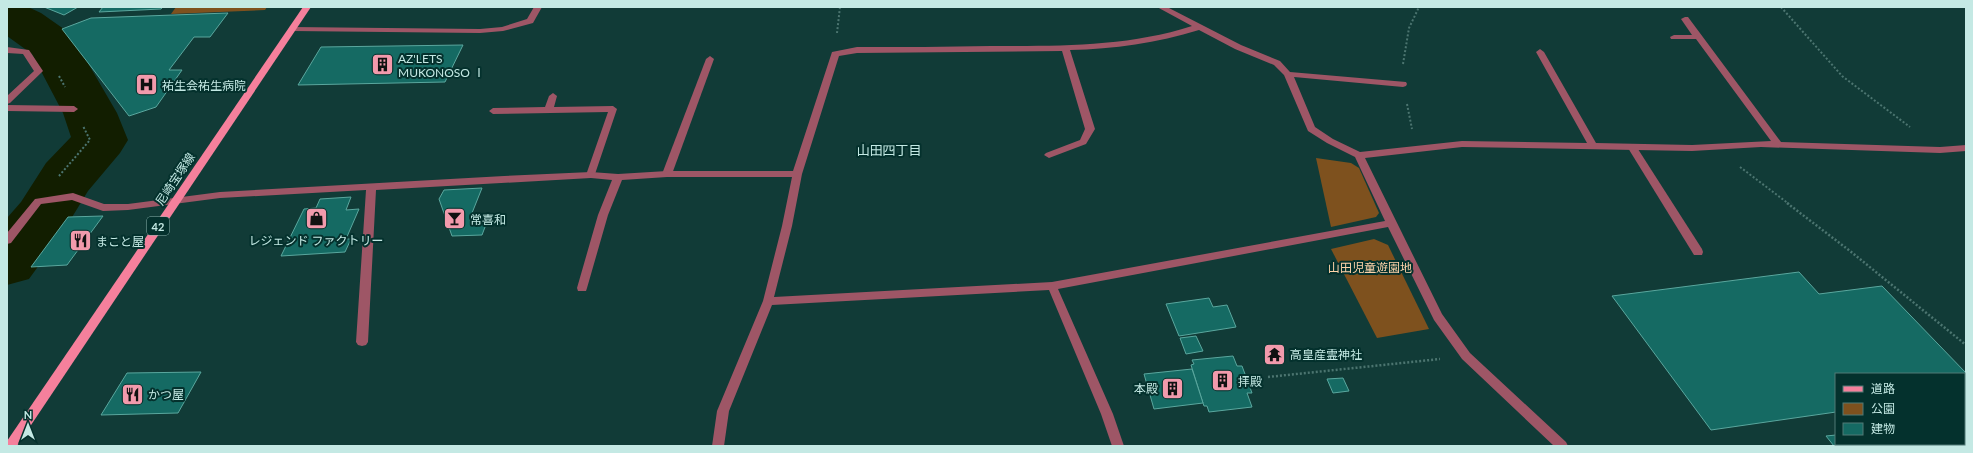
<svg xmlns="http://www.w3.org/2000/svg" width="1973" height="453" font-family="Lato,'Noto Sans JP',sans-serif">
  <rect width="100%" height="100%" fill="#113b37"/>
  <!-- green -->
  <g fill="#7e511e">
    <polygon points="176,7 267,7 265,10 171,14"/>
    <polygon points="1316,158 1351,163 1359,168 1379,213 1376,217 1331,227"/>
    <polygon points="1374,239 1388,245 1429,329 1377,338 1331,249"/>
  </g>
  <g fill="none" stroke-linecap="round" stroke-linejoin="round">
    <!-- river -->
    <polygon fill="#121e00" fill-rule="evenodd" points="7,7 28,7 41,13 71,34 117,113 128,140 120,153 88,191 63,232 29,279 7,285 7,218 21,202 46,163 71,137 63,113 32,54 7,36"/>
  </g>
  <!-- building -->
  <g fill="#156a63" stroke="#5aa79e">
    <polygon points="44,7 78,7 64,15"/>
    <polygon points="103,7 163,7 161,9 99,12"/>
    <polygon points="228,13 210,37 194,37 169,70 182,70 156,107 129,116 62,29 91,18"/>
    <polygon points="463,45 445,82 298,85 321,47"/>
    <polygon points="482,188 472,213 477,219 488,219 482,235 452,236 439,199 444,190"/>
    <polygon points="351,197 346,210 359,209 346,239 351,239 345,252 281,256 304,209 316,208 320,199"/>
    <polygon points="103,216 67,265 31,267 68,217"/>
    <polygon points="1799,272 1819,294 1882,286 1966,373 1966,393 1964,393 1964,374 1836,374 1836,412 1711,430 1612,296"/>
    <polygon points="1209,298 1213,307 1227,305 1236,327 1179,336 1166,304"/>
    <polygon points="1196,336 1203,351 1186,354 1180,338"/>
    <polygon points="1233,356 1237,366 1242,366 1252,393 1247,393 1252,407 1209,412 1207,406 1204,406 1203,403 1191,365 1194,364 1192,360"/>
    <polygon points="1192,369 1203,403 1154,409 1144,374"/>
    <polygon points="201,372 178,413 101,415 127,373"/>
    <polygon points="1343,378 1349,391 1333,393 1327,379"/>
    <polygon points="1964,416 1966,416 1966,446 1834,446 1826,436 1836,435 1836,444 1964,444"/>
  </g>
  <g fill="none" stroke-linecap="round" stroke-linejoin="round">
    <!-- path-far1 -->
    <g stroke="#4c7570" stroke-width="2" stroke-dasharray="2 2" stroke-linecap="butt">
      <polyline points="1781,7 1842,76 1910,127"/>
      <polyline points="837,33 840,7"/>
      <polyline points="1403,64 1409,28 1419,7"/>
      <polyline points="59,76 65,87"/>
      <polyline points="1407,104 1412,129"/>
      <polyline points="1740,167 1789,204"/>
      <polyline points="59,176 90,140 83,126"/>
    </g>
    <!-- path -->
    <g stroke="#4c7570" stroke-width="2.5" stroke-dasharray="2 2" stroke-linecap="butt">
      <polyline points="1787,203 1850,251 1966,345"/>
      <polyline points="1268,377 1440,359"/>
    </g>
    <!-- lane -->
    <g fill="#9e5666" fill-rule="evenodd">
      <polygon points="710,56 714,59 672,174 670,176 664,176 662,174 706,59"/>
      <polygon points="553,93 557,96 554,107 613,106 617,109 594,177 591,178 586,175 608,112 493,114 489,111 493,108 545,107 549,96"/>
      <polygon points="1633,145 1636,146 1702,249 1703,252 1702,255 1694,255 1628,148"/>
    </g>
    <!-- street -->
    <g fill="#9e5666" fill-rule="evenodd">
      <polygon points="534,7 542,7 533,23 503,31 480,33 292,31 288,29 292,27 480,29 502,27 527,19"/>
      <path d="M1157,7H1167L1241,45L1280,61L1290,72L1406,82L1407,84L1406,86L1403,87L1294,77L1315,127L1333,139L1360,152L1462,141L1587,143L1536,52L1540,49L1544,52L1596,143L1692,145L1771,141L1696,39H1671L1670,37L1674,35H1692L1681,19L1685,17H1688L1781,142L1940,147L1966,145V151L1940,153L1761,147L1692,151L1462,147L1365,158L1442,314L1470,353L1566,442L1568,446H1554L1462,359L1434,320L1388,227L1058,289L1113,414L1124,446H1112L1101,414L1049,290L772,305L729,411L724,446H712L717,411L763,301L782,226L792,177H667L622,180L608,215L587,288L586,291H578L577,288L598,215L612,180L591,178L376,190L368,342L366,345L362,346L358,345L356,342L366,190L220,198L128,210L103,211L72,200L41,204L11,243L7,244V233L35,199L73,193L104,204H128L220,192L504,176L591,172L618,174L667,171H793L832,52L857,47C902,47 946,47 991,46C1058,46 1127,47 1192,26ZM1199,30L1235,49L1274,65L1284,75L1308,131L1327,143L1355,157L1385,221L1052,282L774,297L792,226L802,174L839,56L857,53L1062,51L1085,129L1080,140L1046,153L1044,155L1049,158L1086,144L1095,129L1070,50C1114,49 1157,43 1199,30Z"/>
      <polygon points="7,47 29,50 43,71 10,103 7,104 7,96 34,71 23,54 7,53"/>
      <polygon points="7,105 74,106 78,109 74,112 7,111"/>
    </g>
    <!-- primary -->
    <polygon fill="#f5809c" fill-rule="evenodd" points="303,7 311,7 17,446 7,446 7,441"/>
  </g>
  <!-- icons -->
  <defs>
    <symbol id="building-square" viewBox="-11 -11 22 22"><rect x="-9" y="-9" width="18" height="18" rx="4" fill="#f29aac" stroke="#04312d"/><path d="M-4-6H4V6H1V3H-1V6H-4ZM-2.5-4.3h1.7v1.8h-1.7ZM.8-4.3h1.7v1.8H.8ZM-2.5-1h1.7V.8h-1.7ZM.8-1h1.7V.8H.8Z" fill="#111"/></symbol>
    <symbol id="hospital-square" viewBox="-11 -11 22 22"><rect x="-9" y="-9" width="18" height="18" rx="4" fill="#f29aac" stroke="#04312d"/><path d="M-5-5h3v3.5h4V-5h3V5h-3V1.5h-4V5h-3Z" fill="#111"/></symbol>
    <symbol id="shop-square" viewBox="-11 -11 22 22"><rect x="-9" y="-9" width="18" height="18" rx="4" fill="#f29aac" stroke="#04312d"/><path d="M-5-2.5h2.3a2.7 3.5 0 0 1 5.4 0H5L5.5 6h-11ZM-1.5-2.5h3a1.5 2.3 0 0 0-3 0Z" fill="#111"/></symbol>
    <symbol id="bar-square" viewBox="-11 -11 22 22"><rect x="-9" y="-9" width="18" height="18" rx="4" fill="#f29aac" stroke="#04312d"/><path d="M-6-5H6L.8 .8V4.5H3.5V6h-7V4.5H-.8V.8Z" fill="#111"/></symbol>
    <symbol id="restaurant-square" viewBox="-11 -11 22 22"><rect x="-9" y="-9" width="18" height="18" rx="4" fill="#f29aac" stroke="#04312d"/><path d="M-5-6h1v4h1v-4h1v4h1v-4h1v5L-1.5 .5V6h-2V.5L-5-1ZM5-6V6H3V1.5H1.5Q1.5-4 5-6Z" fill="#111"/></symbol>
    <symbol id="temple-square" viewBox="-11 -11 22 22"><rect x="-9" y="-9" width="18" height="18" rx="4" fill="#f29aac" stroke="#04312d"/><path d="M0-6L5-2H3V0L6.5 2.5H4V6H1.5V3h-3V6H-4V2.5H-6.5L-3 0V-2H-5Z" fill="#111"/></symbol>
  </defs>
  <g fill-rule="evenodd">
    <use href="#building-square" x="370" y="52" width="25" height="25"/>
    <use href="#hospital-square" x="134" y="72" width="25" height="25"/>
    <use href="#shop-square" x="304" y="206" width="25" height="25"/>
    <use href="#bar-square" x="442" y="206" width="25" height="25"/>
    <use href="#restaurant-square" x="68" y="228" width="25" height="25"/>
    <use href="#temple-square" x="1262" y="342" width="25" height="25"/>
    <use href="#building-square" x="1210" y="368" width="25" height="25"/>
    <use href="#building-square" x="1160" y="376" width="25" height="25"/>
    <use href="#restaurant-square" x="120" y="382" width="25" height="25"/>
  </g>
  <g text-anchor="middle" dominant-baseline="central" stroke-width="4" stroke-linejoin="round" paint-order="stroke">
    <!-- shield labels -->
    <rect fill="#04312d" stroke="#8ab2ad" stroke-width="1" x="147" y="217" width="22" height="18" rx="3"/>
    <g font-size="11" font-weight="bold" fill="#c4e9e4">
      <text x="158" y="226">42</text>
    </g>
    <!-- poi labels -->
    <g font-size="12" fill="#c4e9e4" stroke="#04312d" text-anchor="start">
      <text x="398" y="58">AZ'LETS<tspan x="398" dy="14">MUKONOSO Ⅰ</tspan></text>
      <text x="162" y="85">祐生会祐生病院</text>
      <text x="470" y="219">常喜和</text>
      <text x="316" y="240" text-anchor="middle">レジェンド ファクトリー</text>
      <text x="96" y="241">まこと屋</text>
      <text x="1290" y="354">高皇産霊神社</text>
      <text x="1238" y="381">拝殿</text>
      <text x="1158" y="388" text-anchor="end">本殿</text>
      <text x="148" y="394">かつ屋</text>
    </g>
    <!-- street labels -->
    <g font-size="12" fill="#c4e9e4" stroke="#04312d">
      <text transform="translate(175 179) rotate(-56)">尼崎宝塚線</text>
    </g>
    <!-- park labels -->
    <g font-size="12" fill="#fed3a9" stroke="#04312d">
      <text x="1370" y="267">山田児童遊園地</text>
    </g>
    <!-- neighbourhood labels -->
    <g font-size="13" fill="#c4e9e4" stroke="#04312d">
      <text x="889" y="150">山田四丁目</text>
    </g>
  </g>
  <!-- border -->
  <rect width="1973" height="453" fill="none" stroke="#c4e9e4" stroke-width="16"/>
  <!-- legend -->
  <rect x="1835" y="373" width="130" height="72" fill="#04312d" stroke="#517b76"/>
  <rect x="1843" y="386" width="20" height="6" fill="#f5809c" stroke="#517b76"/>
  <text x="1871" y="393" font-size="12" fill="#c4e9e4">道路</text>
  <rect x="1843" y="403" width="20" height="12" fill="#7e511e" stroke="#517b76"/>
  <text x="1871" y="413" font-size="12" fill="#c4e9e4">公園</text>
  <rect x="1843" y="423" width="20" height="12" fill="#156a63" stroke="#517b76"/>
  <text x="1871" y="433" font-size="12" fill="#c4e9e4">建物</text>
  <!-- north arrow -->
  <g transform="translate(28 425)" stroke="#04312d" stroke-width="3" paint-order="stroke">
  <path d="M0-3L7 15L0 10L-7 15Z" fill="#c4e9e4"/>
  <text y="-6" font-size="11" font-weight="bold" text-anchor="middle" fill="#c4e9e4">N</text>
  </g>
</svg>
